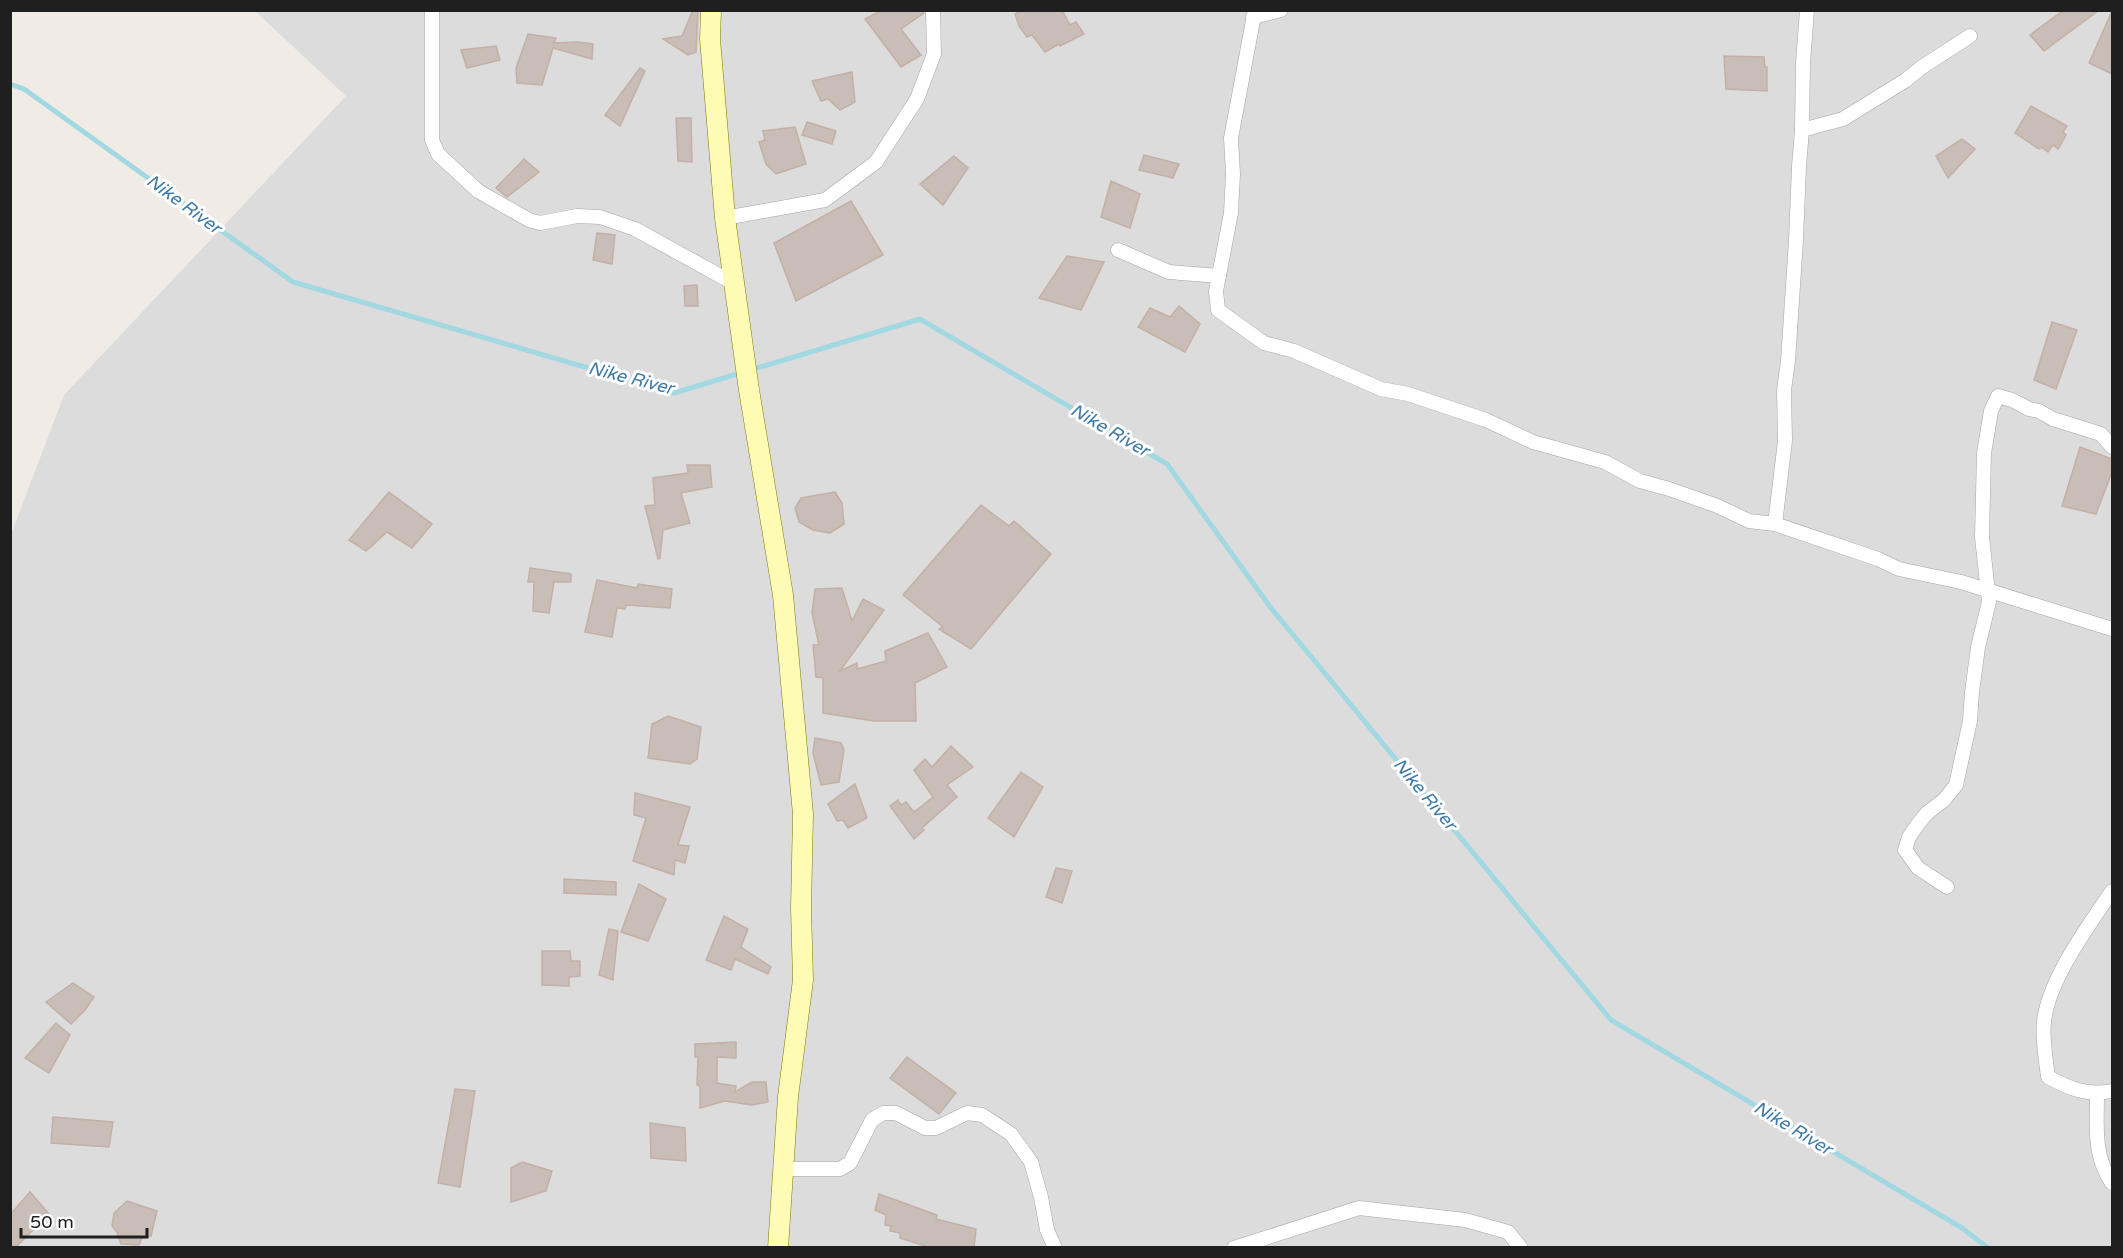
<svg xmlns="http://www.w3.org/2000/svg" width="2123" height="1258" font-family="'Varela Round',sans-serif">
  <rect width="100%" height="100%" fill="#f0ebe4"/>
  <!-- residential -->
  <polygon fill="#dddcdc" points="255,11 2112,11 2112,1247 11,1247 10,537 64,395 346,96"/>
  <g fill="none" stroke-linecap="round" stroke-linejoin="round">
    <!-- stream -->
    <polyline stroke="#a2d8e1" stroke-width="5" points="10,84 24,89 293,282 674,393 920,319 1167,464 1271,608 1611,1020 1962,1228 1988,1248"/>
  </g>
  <!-- building -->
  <g fill="#c9bdb7" stroke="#c3b0a6" stroke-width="1.5">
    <polygon points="693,10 698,10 696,52 688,55 663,39 682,36"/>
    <polygon points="882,10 924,10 924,13 901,29 921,55 901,67 865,19"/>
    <polygon points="1022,10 1062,10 1070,25 1076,22 1084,34 1060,46 1059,44 1045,52 1032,35 1027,37 1019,26 1015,14"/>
    <polygon points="2064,10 2099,10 2044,51 2030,35"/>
    <polygon points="2112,11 2112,74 2089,63"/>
    <polygon points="528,34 556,38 554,43 578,42 593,44 592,59 553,48 542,85 517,83 516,68"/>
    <polygon points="496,46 500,60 467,68 461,50"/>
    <polygon points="1724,56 1764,57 1765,67 1767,67 1767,91 1726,89"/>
    <polygon points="640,68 645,71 620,126 605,115"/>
    <polygon points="852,72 855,102 840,110 828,99 821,101 812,81"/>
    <polygon points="2031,106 2067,126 2063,132 2066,135 2058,149 2053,145 2048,152 2041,147 2039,149 2015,133"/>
    <polygon points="676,118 691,118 692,162 678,161"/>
    <polygon points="807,122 836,131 832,144 802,135"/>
    <polygon points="795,127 806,164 776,174 766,164 759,142 765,140 763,131"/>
    <polygon points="1962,139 1975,149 1948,178 1936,156"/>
    <polygon points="1144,155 1179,164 1173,178 1139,170"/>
    <polygon points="954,156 968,168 943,205 920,184"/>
    <polygon points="524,159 539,172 507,197 496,188"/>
    <polygon points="1111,181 1140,194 1130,228 1101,217"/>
    <polygon points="851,201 883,255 796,301 774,243"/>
    <polygon points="597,233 615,235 612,264 593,260"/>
    <polygon points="1067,256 1104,262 1081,310 1039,298"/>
    <polygon points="697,285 698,306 685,306 684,286"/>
    <polygon points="1179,306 1200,324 1185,352 1138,327 1150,308 1170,317"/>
    <polygon points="2052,322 2077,330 2056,389 2034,380"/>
    <polygon points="2080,447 2112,459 2112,472 2096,514 2062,506"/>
    <polygon points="687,465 710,465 712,487 681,493 690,523 663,530 660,558 658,559 645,506 655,505 653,478 688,473"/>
    <polygon points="389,492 432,524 412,548 387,532 366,551 349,540"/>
    <polygon points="835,492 842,503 844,524 830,533 813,530 799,522 795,508 801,498"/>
    <polygon points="981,505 1009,526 1014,521 1051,554 971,649 939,629 943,627 903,595"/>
    <polygon points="530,568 571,574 571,582 554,582 549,613 533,611 534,582 528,582"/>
    <polygon points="597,580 637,588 638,584 672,589 670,608 626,605 625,609 617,608 612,637 585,632"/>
    <polygon points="842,588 852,621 863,599 884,610 840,671 857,663 857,669 886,661 885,651 928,633 947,667 915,683 916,721 874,721 823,713 823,678 816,677 813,645 819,645 812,613 815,589"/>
    <polygon points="668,716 701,727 697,759 690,764 648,758 652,724"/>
    <polygon points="815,738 841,743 844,750 839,782 821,785 813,753"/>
    <polygon points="951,746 973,767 947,785 957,797 922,828 924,830 914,839 890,806 898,800 901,805 906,802 914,812 933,797 914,770 925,759 932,767"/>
    <polygon points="1021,772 1043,787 1014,837 988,818"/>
    <polygon points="855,784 867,818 848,828 843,820 837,821 828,804"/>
    <polygon points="635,793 690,807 678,845 689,846 685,863 675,860 674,875 633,861 646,818 634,815"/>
    <polygon points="1056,868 1072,871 1062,903 1046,897"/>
    <polygon points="564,879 616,882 616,895 564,893"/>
    <polygon points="639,884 666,899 648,941 621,932"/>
    <polygon points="724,916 748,929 741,947 771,967 768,974 735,959 731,970 706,960"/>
    <polygon points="609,929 618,931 613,980 599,975"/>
    <polygon points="542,951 570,951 571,961 580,961 580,976 569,977 569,986 542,985"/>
    <polygon points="73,983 94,997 85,1010 71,1024 46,1002"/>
    <polygon points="56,1023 70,1035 49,1073 25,1058"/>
    <polygon points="736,1042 736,1058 717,1057 717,1083 736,1086 735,1092 752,1082 766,1082 768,1102 752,1105 725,1101 700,1108 700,1086 697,1085 698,1057 695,1057 695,1044"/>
    <polygon points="907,1057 956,1093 939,1114 890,1078"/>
    <polygon points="455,1089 475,1091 460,1187 438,1183"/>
    <polygon points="53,1117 113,1122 109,1147 51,1143"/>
    <polygon points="650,1123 685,1128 686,1161 651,1158"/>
    <polygon points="522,1162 552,1171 546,1191 511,1202 511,1168"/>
    <polygon points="30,1192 49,1214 15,1248 10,1248 10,1215"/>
    <polygon points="879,1194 937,1215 936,1219 976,1229 974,1248 931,1248 900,1238 900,1233 890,1231 891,1226 885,1225 886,1215 875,1210"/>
    <polygon points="127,1201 157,1211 151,1236 142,1238 139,1245 121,1244 117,1232 112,1226 114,1213"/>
  </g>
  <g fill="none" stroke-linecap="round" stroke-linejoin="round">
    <defs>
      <g id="street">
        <polyline points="432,10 432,140 438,154 478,191 529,220 540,223 577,216 600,217 635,229 735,284"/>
        <polyline points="1255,10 1231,138 1233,174 1231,213 1216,291 1218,310 1264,343 1294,351 1381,389 1408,394 1486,420 1533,442 1605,462 1640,481 1669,489 1715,505 1749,521 1775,524 1878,559 1899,569 1961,582 2112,629"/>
        <polyline points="1253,17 1281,10"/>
        <polyline points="1802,130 1843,119 1906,80 1922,67 1970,36"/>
        <polyline points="725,218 825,200 876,162 917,99 934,54 933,10"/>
        <polyline points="1118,250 1169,272 1219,276"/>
        <polyline points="1775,524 1785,441 1784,390 1788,361 1796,240 1799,166 1802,130 1803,63 1807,10"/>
        <polyline points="1947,887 1918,868 1905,850 1909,837 1918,824 1927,813 1944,800 1956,785 1970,721 1972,692 1978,647 1989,602 1982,537 1984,453 1991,411 1998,396 2012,400 2029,409 2039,411 2053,419 2101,434 2112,447"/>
        <path d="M2112,891C2089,925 2048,980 2044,1022C2042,1040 2046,1059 2048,1077C2070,1089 2088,1096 2112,1091"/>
        <path d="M2097,1094C2097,1127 2093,1155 2112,1183"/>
        <polyline points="784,1169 840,1169 850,1163 872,1120 883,1113 896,1113 925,1128 936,1128 967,1113 982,1115 1011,1134 1031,1162 1041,1197 1047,1230 1055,1248"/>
        <polyline points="1234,1248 1359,1208 1465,1220 1508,1232 1521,1248"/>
      </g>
      <polyline id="secondary" points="711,10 710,39 725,218 749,390 783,595 803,814 801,908 803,980 788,1097 778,1248"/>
    </defs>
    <!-- street casing -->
    <use href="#street" stroke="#a6a6a6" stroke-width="15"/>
    <!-- secondary casing -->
    <use href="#secondary" stroke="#797c00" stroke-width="21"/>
    <!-- street -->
    <use href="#street" stroke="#fff" stroke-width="14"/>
    <!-- secondary -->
    <use href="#secondary" stroke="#fefbb5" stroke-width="20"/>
  </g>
  <g text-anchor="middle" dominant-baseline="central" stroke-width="6" stroke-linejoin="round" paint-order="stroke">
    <!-- water labels -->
    <g font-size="18" font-style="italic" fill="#3f7ba6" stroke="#fff">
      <text transform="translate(184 204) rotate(36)">Nike River</text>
      <text transform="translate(631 378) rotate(14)">Nike River</text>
      <text transform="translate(1110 430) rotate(30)">Nike River</text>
      <text transform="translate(1425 794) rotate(50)">Nike River</text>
      <text transform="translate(1793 1128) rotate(31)">Nike River</text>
    </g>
  </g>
  <!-- border -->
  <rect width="2123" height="1258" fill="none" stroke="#1f1f1f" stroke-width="24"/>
  <!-- scale -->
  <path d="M21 1228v9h126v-9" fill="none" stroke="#1f1f1f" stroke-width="3"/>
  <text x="30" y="1228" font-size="18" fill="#1f1f1f" stroke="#ffffff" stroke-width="4.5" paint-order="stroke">50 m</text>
</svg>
